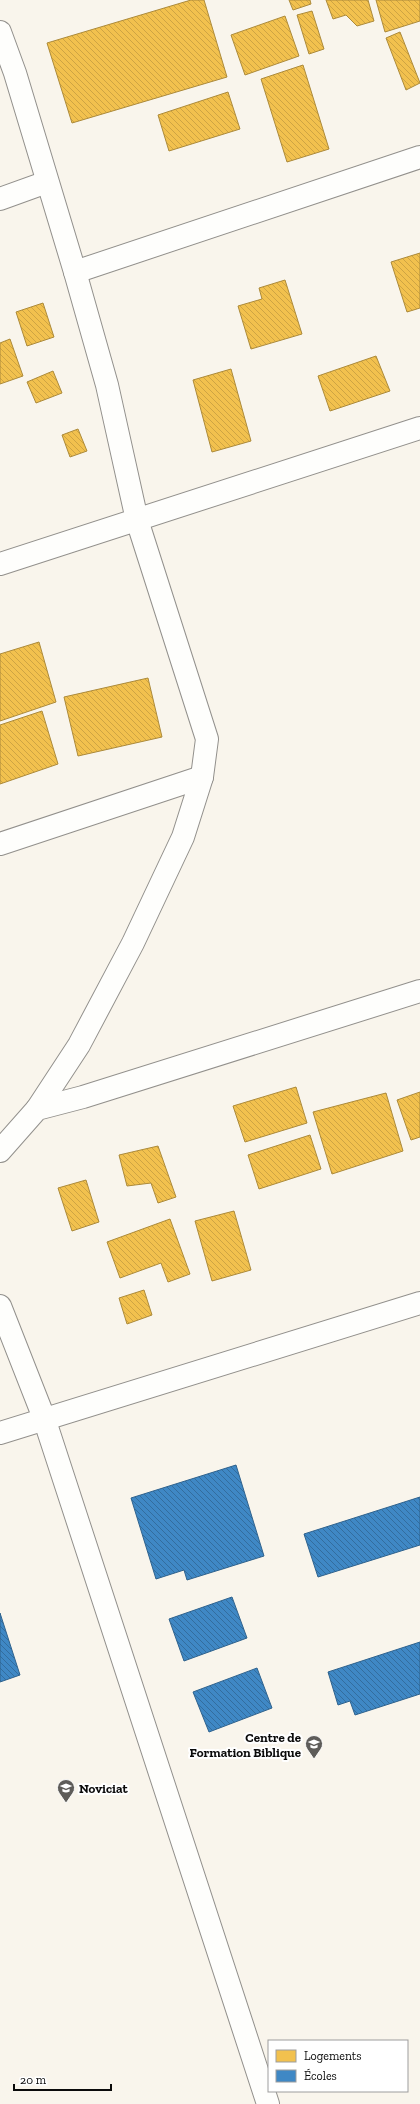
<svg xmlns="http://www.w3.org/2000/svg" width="420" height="2104" font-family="'Zilla Slab',serif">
  <defs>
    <pattern id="homes-back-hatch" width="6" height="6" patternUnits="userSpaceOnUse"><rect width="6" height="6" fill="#f2c14e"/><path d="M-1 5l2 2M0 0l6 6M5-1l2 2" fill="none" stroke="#cea443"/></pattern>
    <pattern id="schools-back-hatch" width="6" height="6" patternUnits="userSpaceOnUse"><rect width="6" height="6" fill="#3f88c5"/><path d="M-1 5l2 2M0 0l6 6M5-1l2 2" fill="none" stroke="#336d9e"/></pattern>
  </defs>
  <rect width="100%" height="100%" fill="#f9f5ec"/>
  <!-- homes -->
  <g fill="url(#homes-back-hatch)" stroke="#ac8a3a">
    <polygon points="191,0 204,0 227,77 72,123 47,43"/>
    <polygon points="289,0 310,0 311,4 293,10"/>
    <polygon points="326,0 368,0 374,21 357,26 346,15 333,19"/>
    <polygon points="376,0 420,0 420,21 385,32"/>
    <polygon points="312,11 324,49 309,54 297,15"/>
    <polygon points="285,16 299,56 245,75 231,35"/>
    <polygon points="400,32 420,83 406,90 386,38"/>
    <polygon points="303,65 329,149 287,162 261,79"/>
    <polygon points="228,92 240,129 169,151 158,115"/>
    <polygon points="420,253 420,308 407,312 391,262"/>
    <polygon points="285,280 302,334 251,349 238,306 262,299 259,288"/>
    <polygon points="43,303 54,337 27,346 16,312"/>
    <polygon points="10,339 23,376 0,384 0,343"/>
    <polygon points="376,356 390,391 330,411 318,376"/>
    <polygon points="231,369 251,441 212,452 193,380"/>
    <polygon points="53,371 62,393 36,403 27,382"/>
    <polygon points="78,429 87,451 70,457 62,435"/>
    <polygon points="39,642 56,702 0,721 0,654"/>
    <polygon points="148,678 162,737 78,756 64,697"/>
    <polygon points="42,711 58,764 0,784 0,725"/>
    <polygon points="296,1087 307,1123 245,1142 233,1106"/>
    <polygon points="420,1092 420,1137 411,1140 397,1100"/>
    <polygon points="386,1093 403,1151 332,1174 313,1112"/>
    <polygon points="310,1135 321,1169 259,1189 248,1155"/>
    <polygon points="158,1146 176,1197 158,1203 151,1183 127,1186 119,1155"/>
    <polygon points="86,1180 99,1222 72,1231 58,1188"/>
    <polygon points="234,1211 251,1270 212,1281 195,1221"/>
    <polygon points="170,1219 190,1274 168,1282 161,1263 120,1278 107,1242"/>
    <polygon points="144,1290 152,1315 127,1324 119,1298"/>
  </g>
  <!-- schools -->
  <g fill="url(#schools-back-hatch)" stroke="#2f628d">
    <polygon points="236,1465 264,1556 187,1580 184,1570 156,1579 131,1498"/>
    <polygon points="420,1497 420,1545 318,1577 304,1534"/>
    <polygon points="232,1597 247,1638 184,1661 169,1619"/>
    <polygon points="0,1613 20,1675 0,1682"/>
    <polygon points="420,1642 420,1694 355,1715 350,1701 338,1705 328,1672"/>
    <polygon points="257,1668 272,1708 209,1732 193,1692"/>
  </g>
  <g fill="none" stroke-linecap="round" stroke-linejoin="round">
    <defs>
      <g id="street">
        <polyline points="0,32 15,73 75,272 107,385 137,520 207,739 202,777 183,837 133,943 79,1045 37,1109"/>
        <polyline points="0,199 47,182"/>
        <polyline points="75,272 420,157"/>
        <polyline points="0,564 420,428"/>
        <polyline points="0,844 202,777"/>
        <polyline points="0,1151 37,1109 83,1097 420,991"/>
        <polyline points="0,1306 44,1418 268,2104"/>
        <polyline points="0,1433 420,1303"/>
      </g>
    </defs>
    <!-- street casing -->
    <use href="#street" stroke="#92908c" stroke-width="24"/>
    <!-- street -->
    <use href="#street" stroke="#fefefc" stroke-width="22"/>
  </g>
  <!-- icons -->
  <defs>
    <symbol id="school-pin" viewBox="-11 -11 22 30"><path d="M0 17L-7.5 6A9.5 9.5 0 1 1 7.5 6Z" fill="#5e5c59" stroke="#fff"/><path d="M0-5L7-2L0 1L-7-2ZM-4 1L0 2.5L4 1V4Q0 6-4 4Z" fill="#fff"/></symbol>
  </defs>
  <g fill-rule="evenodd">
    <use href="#school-pin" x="304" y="1734" width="20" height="27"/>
    <use href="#school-pin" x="56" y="1778" width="20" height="27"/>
  </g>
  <g text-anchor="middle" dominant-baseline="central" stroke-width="4" stroke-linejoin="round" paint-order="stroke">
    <!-- poi labels -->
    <g font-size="13" font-weight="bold" fill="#0a0a0a" stroke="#fff" text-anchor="end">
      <text x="301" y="1737">Centre de<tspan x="301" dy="15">Formation Biblique</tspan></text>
      <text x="79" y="1788" text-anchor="start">Noviciat</text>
    </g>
  </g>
  <!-- legend -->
  <rect x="268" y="2040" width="140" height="52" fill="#ffffff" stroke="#9d9d9d"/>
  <rect x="276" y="2050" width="20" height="12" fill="#f2c14e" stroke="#9d9d9d"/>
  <text x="304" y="2060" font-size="12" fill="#0a0a0a">Logements</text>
  <rect x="276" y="2070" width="20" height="12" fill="#3f88c5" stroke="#9d9d9d"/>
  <text x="304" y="2080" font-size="12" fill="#0a0a0a">Écoles</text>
  <!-- scale -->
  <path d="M14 2084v6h97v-6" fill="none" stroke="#0a0a0a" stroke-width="2"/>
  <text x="20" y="2084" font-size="12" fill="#0a0a0a" stroke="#ffffff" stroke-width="3" paint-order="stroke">20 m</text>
</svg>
